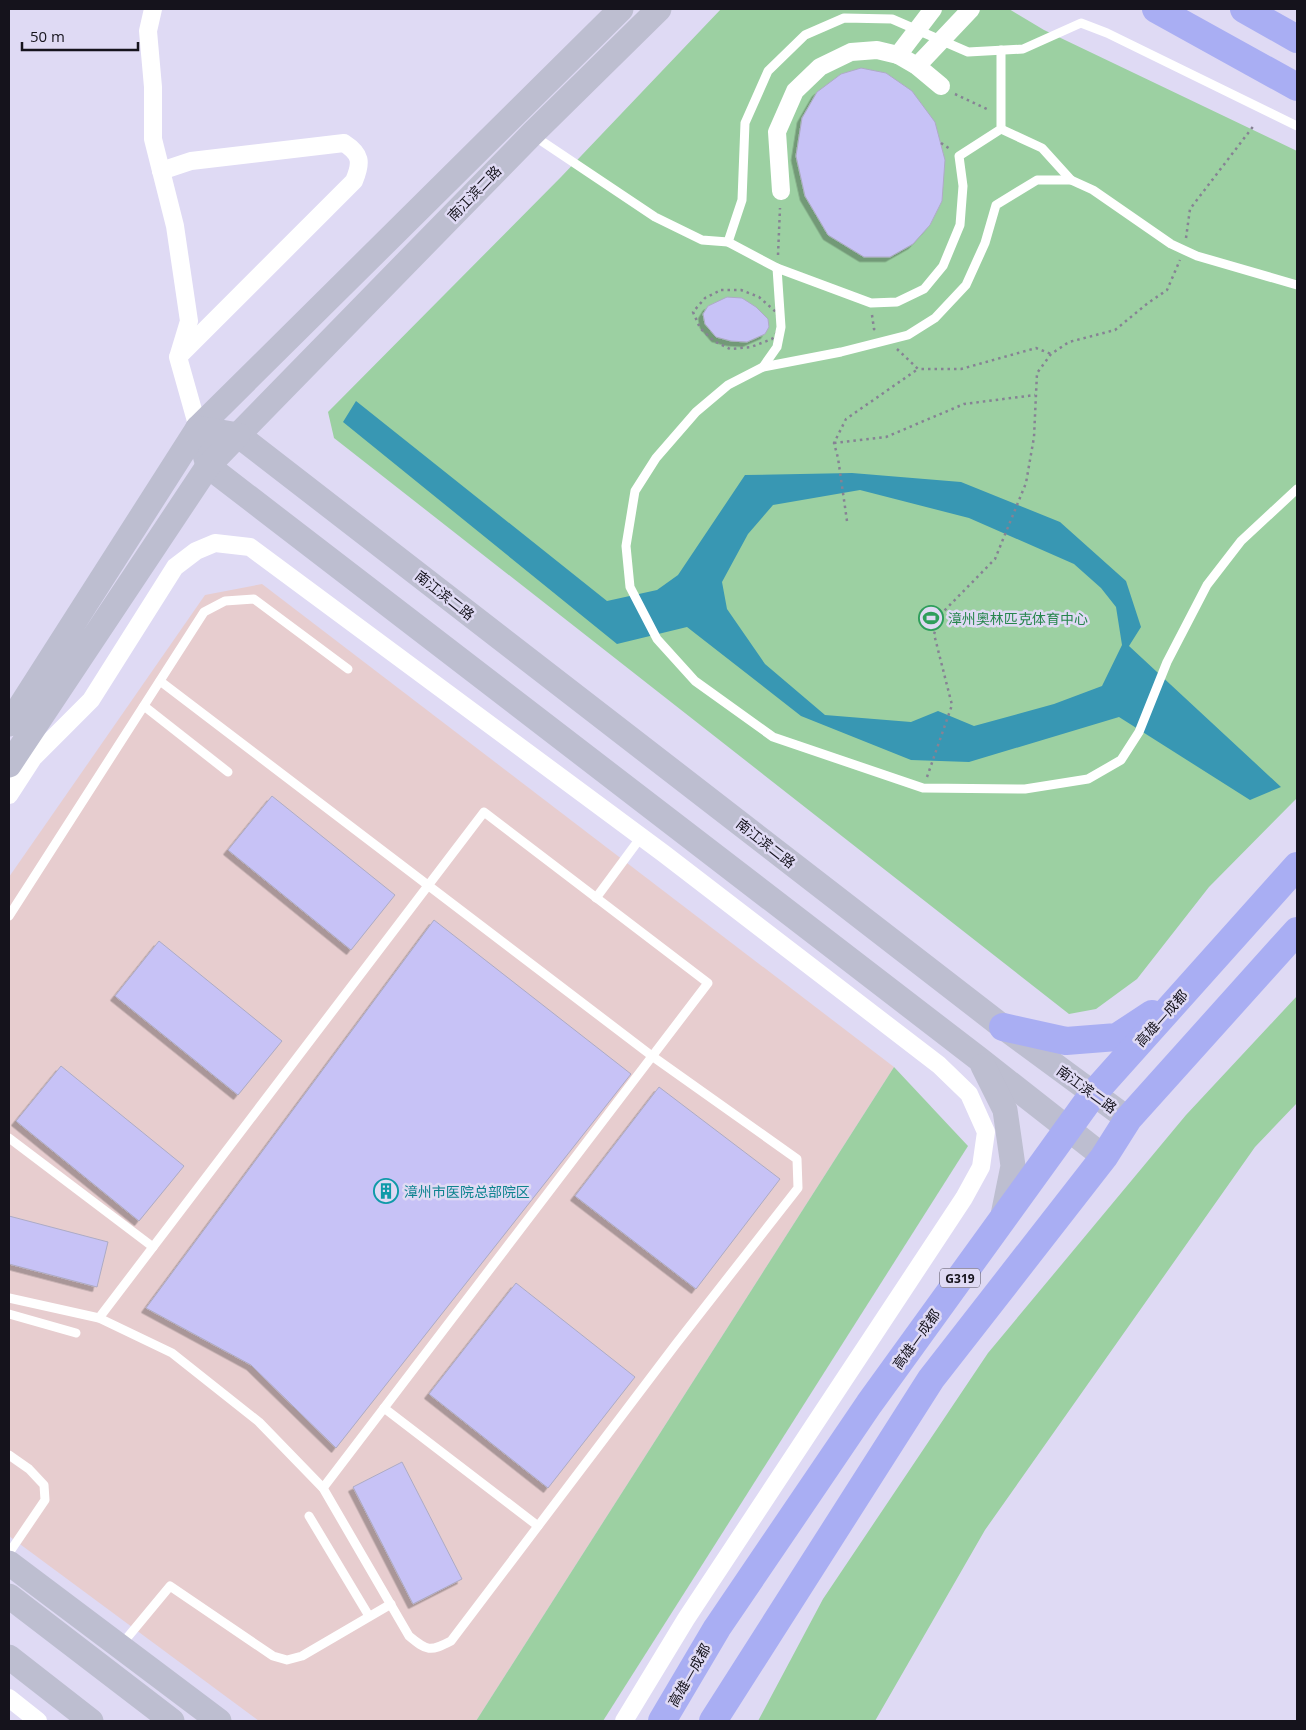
<svg xmlns="http://www.w3.org/2000/svg" width="1306" height="1730" font-family="'Open Sans','Noto Sans SC',sans-serif">
  <defs>
    <filter id="shadow"><feDropShadow dx="-4.5" dy="4.5" stdDeviation="0" flood-color="#0004"/></filter>
  </defs>
  <rect width="100%" height="100%" fill="#dfdaf4"/>
  <!-- medical -->
  <polygon fill="#e7cdcf" points="262,584 894,1067 476,1721 259,1721 9,1536 9,877 205,595"/>
  <!-- green -->
  <g fill="#9cd0a2">
    <polygon points="721,9 1009,9 1044,30 1297,151 1297,798 1209,887 1137,979 1096,1009 1069,1014 334,438 328,412 561,177"/>
    <polygon points="1297,996 1297,1103 1255,1147 985,1530 875,1721 758,1721 823,1599 988,1353 1186,1115"/>
    <polygon points="894,1067 968,1146 603,1721 476,1721"/>
  </g>
  <!-- water -->
  <path fill="#3897b3" fill-rule="evenodd" d="M356,401L607,601L657,590L678,575L745,475L852,473L961,482L1060,522L1126,581L1141,627L1129,646L1281,787L1250,800L1119,717L969,762L911,760L801,716L687,627L617,644L343,422ZM860,490L969,518L1074,564L1101,588L1116,607L1122,645L1102,686L1054,704L974,726L938,711L911,722L825,715L765,664L727,609L722,582L748,534L773,505Z"/>
  <!-- building -->
  <g fill="#c7c2f6" stroke="#adabc4" filter="url(#shadow)">
    <polygon points="861,68 886,73 912,91 935,122 945,160 942,201 930,225 913,244 890,257 864,257 828,235 805,196 796,156 802,118 817,92 841,74"/>
    <polygon points="727,297 742,298 756,307 768,319 769,327 765,334 747,342 731,341 716,337 705,324 703,314 708,306"/>
    <polygon points="272,796 395,895 351,950 228,850"/>
    <polygon points="434,920 631,1074 336,1448 251,1365 146,1308"/>
    <polygon points="159,941 282,1041 238,1095 115,996"/>
    <polygon points="61,1066 184,1166 139,1221 16,1121"/>
    <polygon points="659,1087 780,1179 696,1289 575,1196"/>
    <polygon points="9,1216 108,1242 97,1287 9,1264"/>
    <polygon points="516,1283 635,1377 548,1488 429,1394"/>
    <polygon points="402,1462 462,1579 413,1604 353,1487"/>
  </g>
  <g fill="none" stroke-linecap="round" stroke-linejoin="round">
    <!-- path -->
    <g stroke="#868294" stroke-width="2.5" stroke-dasharray="2.5 4" stroke-linecap="butt">
      <polyline points="955,94 989,110"/>
      <polyline points="941,143 950,149"/>
      <polyline points="1186,238 1190,209 1255,124"/>
      <polyline points="778,255 780,208"/>
      <polygon points="721,290 741,290 759,297 776,312 781,327 772,339 751,347 730,349 714,341 700,328 693,312 705,298"/>
      <polyline points="872,315 874,329 876,331"/>
      <polyline points="897,349 918,369 961,369 1036,348 1051,354"/>
      <polyline points="834,443 886,437 964,404 1035,395"/>
      <polyline points="847,521 838,458 834,443 846,419 918,369"/>
      <polyline points="927,777 952,705 934,634 943,612 995,559 1026,483 1034,437 1037,373 1051,354 1069,342 1115,330 1148,303 1167,290 1180,260"/>
    </g>
    <!-- lane -->
    <g stroke="#fff" stroke-width="9">
      <polyline points="1001,129 1042,148 1071,180"/>
      <polyline points="534,136 655,217 702,240 728,242 777,268 871,303 897,302 924,289 943,266 960,225 963,186 959,156 1001,129 1001,50"/>
      <polyline points="728,242 742,200 745,123 768,71 805,35 844,18 892,19 968,52 1023,49 1081,23 1107,33 1297,126"/>
      <polyline points="1297,285 1197,256 1171,244 1093,190 1071,180 1037,180 996,205 985,243 966,285 935,318 908,335 841,352 763,367 728,385 696,412 656,458 635,491 626,546 630,587 657,639 695,681 773,737 923,788 1025,789 1088,779 1121,760 1139,732 1167,662 1207,585 1241,541 1297,489"/>
      <polyline points="763,367 777,347 781,327 777,268"/>
      <polyline points="144,706 228,772"/>
      <polyline points="596,898 641,837"/>
      <polyline points="9,916 204,612 225,601 254,599 348,669"/>
      <polyline points="9,1138 153,1247"/>
      <path d="M9,1298L99,1318L172,1353L259,1422L323,1488L409,1636C427,1651 430,1652 451,1641L676,1344L798,1188L797,1159L652,1056L160,681"/>
      <polyline points="9,1314 76,1333"/>
      <polyline points="99,1318 484,812 708,983 323,1488"/>
      <polyline points="384,1408 538,1526"/>
      <polyline points="9,1455 29,1469 44,1485 45,1500 9,1553"/>
      <polyline points="309,1516 369,1616"/>
      <polyline points="121,1645 170,1586 273,1656 287,1660 302,1656 391,1604"/>
    </g>
    <!-- street -->
    <g stroke="#fff" stroke-width="18">
      <polyline points="153,9 148,31 153,87 153,139 175,226 189,321 179,354"/>
      <polyline points="898,55 933,9"/>
      <polyline points="917,66 971,9"/>
      <path d="M161,171L191,161L344,143C361,154 362,162 354,181L178,357L198,428"/>
      <polyline points="781,191 777,132 795,91 820,67 851,52 877,50 898,55 917,66 941,86"/>
      <polyline points="9,795 33,758 91,700 175,567 196,551 215,543 250,547 663,853 939,1065 969,1094 986,1132 981,1167 964,1198 686,1619 624,1721"/>
      <polyline points="9,1698 38,1721"/>
    </g>
    <!-- secondary -->
    <g stroke="#bdbed0" stroke-width="25">
      <polyline points="621,9 198,428 208,466 979,1059 1104,1157"/>
      <polyline points="659,9 532,134 238,435 1003,1027 1128,1119"/>
      <polyline points="9,724 198,428 238,435 208,466 9,765"/>
      <polyline points="983,1066 1005,1110 1013,1166 1002,1220"/>
      <polyline points="9,1563 219,1721"/>
      <polyline points="9,1596 172,1721"/>
      <polyline points="9,1657 91,1721"/>
    </g>
    <!-- highway -->
    <g stroke="#a9aef3" stroke-width="28">
      <polyline points="1156,9 1297,87"/>
      <polyline points="1244,9 1297,39"/>
      <polyline points="1003,1027 1066,1041 1117,1037 1152,1014"/>
      <polyline points="662,1721 717,1628 869,1404 1093,1094 1297,866"/>
      <polyline points="713,1721 931,1379 1104,1157 1128,1119 1297,931"/>
    </g>
  </g>
  <!-- icons -->
  <defs>
    <symbol id="stadium-ring" viewBox="-11 -11 22 22"><circle r="9.5" fill="#dfdaf4" stroke="#2e9e5b" stroke-width="1.5"/><path d="M0-5a6.5 5 0 1 0 0 10a6.5 5 0 1 0 0-10ZM-3.5-1.8h7v3.6h-7Z" fill="#2e9e5b"/></symbol>
    <symbol id="building-ring" viewBox="-11 -11 22 22"><circle r="9.5" fill="#dfdaf4" stroke="#0f9aa8" stroke-width="1.5"/><path d="M-4-6H4V6H1V3H-1V6H-4ZM-2.5-4.3h1.7v1.8h-1.7ZM.8-4.3h1.7v1.8H.8ZM-2.5-1h1.7V.8h-1.7ZM.8-1h1.7V.8H.8Z" fill="#0f9aa8"/></symbol>
  </defs>
  <g fill-rule="evenodd">
    <use href="#stadium-ring" x="917" y="604" width="28" height="28"/>
    <use href="#building-ring" x="372" y="1177" width="28" height="28"/>
  </g>
  <g text-anchor="middle" dominant-baseline="central" stroke-width="5" stroke-linejoin="round" paint-order="stroke">
    <!-- shield labels -->
    <rect fill="#dfdaf4" stroke="#524f5d" stroke-width="1" x="940" y="1268.5" width="40" height="19" rx="4"/>
    <g font-size="12" font-weight="bold" fill="#15131c">
      <text x="960" y="1278">G319</text>
    </g>
    <!-- street labels -->
    <g font-size="14" fill="#15131c" stroke="#dfdaf4">
      <text transform="translate(474 193) rotate(-46)">南江滨二路</text>
      <text transform="translate(445 595) rotate(38)">南江滨二路</text>
      <text transform="translate(766 843) rotate(38)">南江滨二路</text>
      <text transform="translate(1161 1018) rotate(-48)">高雄—成都</text>
      <text transform="translate(1087 1089) rotate(36)">南江滨二路</text>
      <text transform="translate(916 1339) rotate(-54)">高雄—成都</text>
      <text transform="translate(689 1675) rotate(-60)">高雄—成都</text>
    </g>
    <!-- leisure labels -->
    <g font-size="14" fill="#27864d" stroke="#dfdaf4" text-anchor="start">
      <text x="948" y="618">漳州奥林匹克体育中心</text>
    </g>
    <!-- culture labels -->
    <g font-size="14" fill="#0d838f" stroke="#dfdaf4" text-anchor="start">
      <text x="404" y="1191">漳州市医院总部院区</text>
    </g>
  </g>
  <!-- border -->
  <rect width="1306" height="1730" fill="none" stroke="#15131c" stroke-width="20"/>
  <!-- scale -->
  <path d="M22 42v8h116v-8" fill="none" stroke="#15131c" stroke-width="2.5"/>
  <text x="30" y="42" font-size="15" fill="#15131c" stroke="#dfdaf4" stroke-width="4" paint-order="stroke">50 m</text>
</svg>
